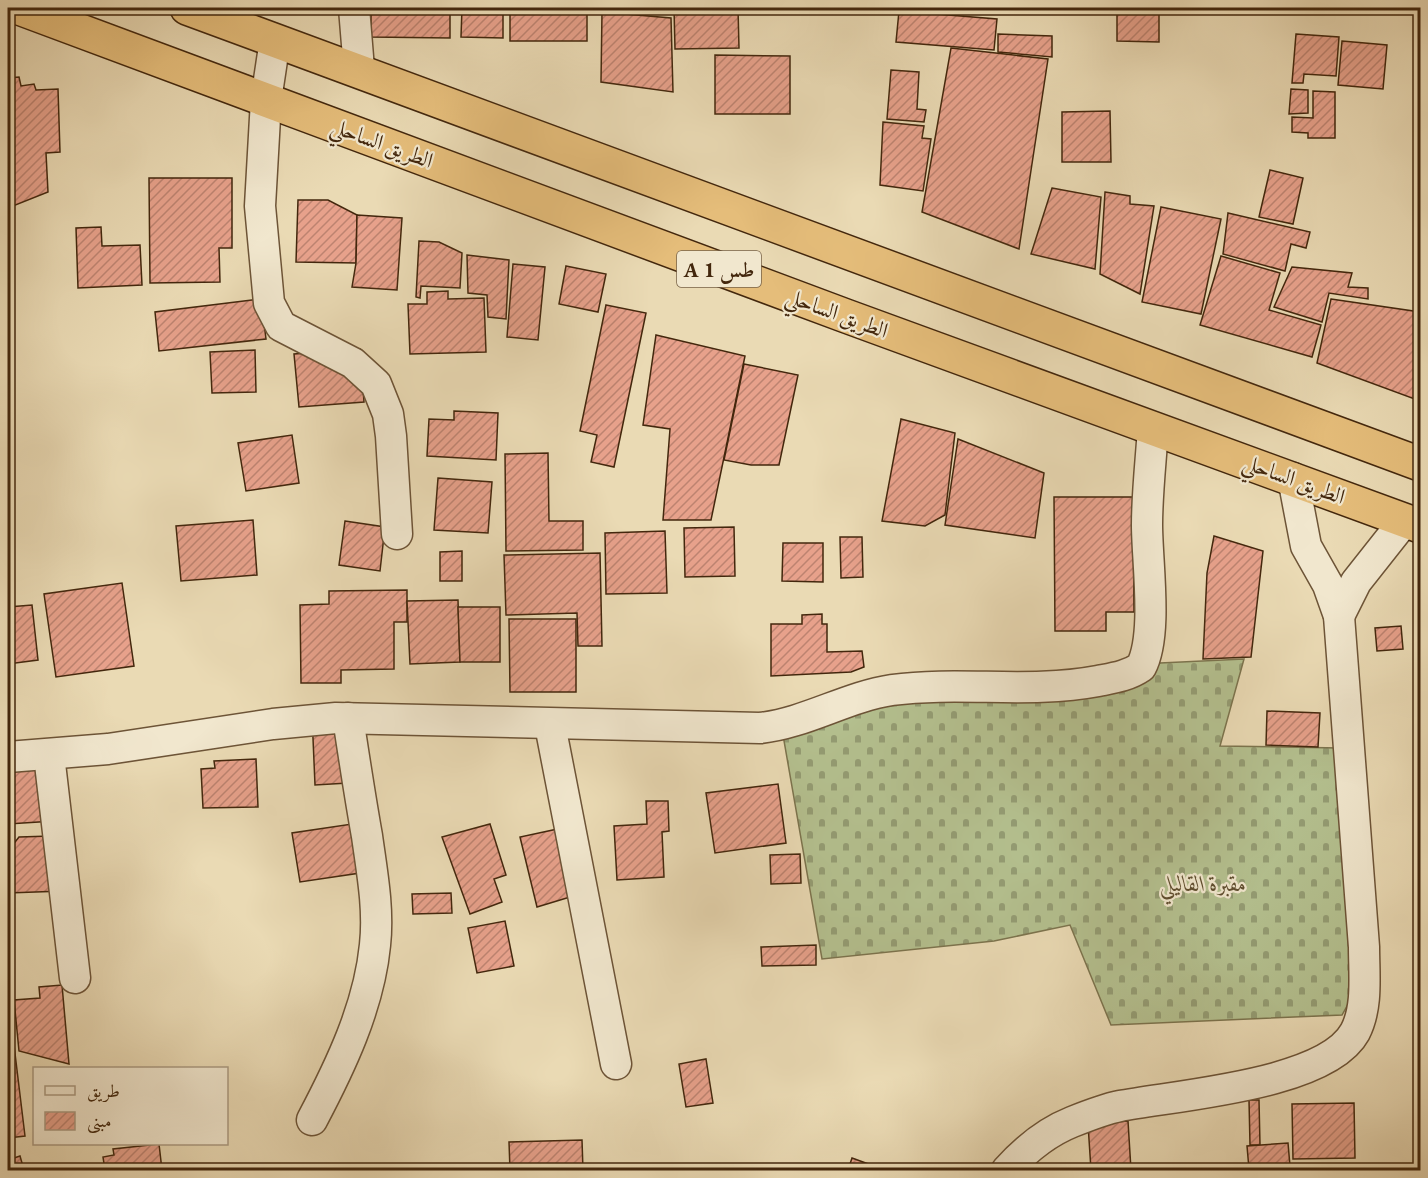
<svg xmlns="http://www.w3.org/2000/svg" width="1428" height="1178" font-family="'EB Garamond',Amiri,serif">
  <defs>
    <pattern id="cemetery-stones" width="16" height="16" patternUnits="userSpaceOnUse" patternTransform="scale(1.5)"><rect width="16" height="16" fill="#b4c08f"/><path d="M2 7V4a2 2 0 0 1 4 0v3zM10 15v-3a2 2 0 0 1 4 0v3z" fill="#949c73"/></pattern>
    <pattern id="building-hatch" width="6" height="6" patternUnits="userSpaceOnUse" patternTransform="scale(1.5)"><rect width="6" height="6" fill="#e7a18b"/><path d="M-1 1l2-2M0 6l6-6M5 7l2-2" fill="none" stroke="#bd8370"/></pattern>
  </defs>
  <rect width="100%" height="100%" fill="#eadab4"/>
  <filter id="stains"><feTurbulence type="fractalNoise" baseFrequency=".00333" numOctaves="4"/><feColorMatrix values="0 0 0 0 .2 0 0 0 0 .09 0 0 0 0 .02 0 0 0 .5 -.17"/></filter>
  <radialGradient id="worn" r=".72"><stop offset=".6" stop-color="#630" stop-opacity="0"/><stop offset="1" stop-color="#630" stop-opacity=".3"/></radialGradient>
  <!-- cemetery -->
  <polygon fill="url(#cemetery-stones)" stroke="#7c744e" stroke-width="1.5" points="1244,659 1220,746 1339,748 1352,997 1342,1015 1111,1025 1070,925 994,941 822,959 783,735 857,707 1122,683 1160,663"/>
  <!-- building -->
  <g fill="url(#building-hatch)" stroke="#43270d" stroke-width="1.5">
    <polygon points="371,8 450,8 450,38 371,37"/>
    <polygon points="462,8 503,8 503,38 461,37"/>
    <rect x="510" y="8" width="77" height="33"/>
    <polygon points="674,8 738,8 739,48 675,49"/>
    <polygon points="1117,8 1159,8 1159,42 1117,41"/>
    <polygon points="1416,8 1420,8 1420,32 1419,32"/>
    <polygon points="899,11 997,19 994,50 896,42"/>
    <polygon points="602,12 671,18 673,92 601,82"/>
    <polygon points="998,34 1052,36 1052,57 998,52"/>
    <polygon points="1296,34 1339,37 1336,76 1304,74 1303,83 1292,83"/>
    <polygon points="1342,41 1387,45 1383,89 1338,85"/>
    <polygon points="951,48 1048,59 1019,249 922,212"/>
    <polygon points="715,55 790,56 790,114 715,114"/>
    <polygon points="891,70 919,72 917,109 926,110 924,122 887,119"/>
    <polygon points="19,77 21,86 34,84 36,90 58,89 60,152 46,153 48,192 8,208 8,78"/>
    <polygon points="1291,89 1308,90 1308,113 1289,114"/>
    <polygon points="1313,91 1335,92 1335,138 1308,138 1308,133 1292,132 1292,117 1313,118"/>
    <polygon points="1110,111 1111,162 1062,162 1062,112"/>
    <polygon points="883,122 924,126 922,138 931,139 923,191 880,185"/>
    <polygon points="1270,170 1303,178 1293,224 1259,217"/>
    <polygon points="149,178 232,178 232,248 219,248 220,282 150,283"/>
    <polygon points="1052,188 1101,197 1095,269 1031,254"/>
    <polygon points="1105,192 1130,196 1130,204 1154,206 1140,294 1100,274"/>
    <polygon points="298,200 328,200 357,215 356,263 296,262"/>
    <polygon points="1161,207 1221,219 1201,314 1142,302"/>
    <polygon points="1228,213 1310,232 1306,248 1291,244 1285,271 1223,254"/>
    <polygon points="357,215 402,218 397,290 352,287 356,263"/>
    <polygon points="101,227 102,246 140,245 142,285 78,288 76,228"/>
    <polygon points="419,241 439,242 462,253 460,288 421,286 420,298 416,297"/>
    <polygon points="467,255 509,260 506,319 488,317 487,295 468,293"/>
    <polygon points="1221,256 1280,273 1269,310 1321,325 1312,357 1200,325"/>
    <polygon points="513,264 545,267 538,340 507,337"/>
    <polygon points="566,266 606,274 598,312 559,304"/>
    <polygon points="1292,267 1352,273 1348,287 1368,288 1368,299 1329,293 1322,322 1274,307"/>
    <polygon points="448,291 448,299 484,298 486,352 410,354 408,304 427,304 427,292"/>
    <polygon points="261,299 266,339 159,351 155,312"/>
    <polygon points="1331,299 1420,312 1420,401 1317,363"/>
    <polygon points="606,305 646,313 614,467 591,462 597,435 580,431"/>
    <polygon points="656,335 745,356 711,520 663,520 670,429 643,425"/>
    <polygon points="360,349 364,402 299,407 294,354"/>
    <polygon points="255,350 256,392 212,393 210,352"/>
    <polygon points="744,364 798,375 779,465 751,465 724,460"/>
    <polygon points="454,411 498,413 496,460 427,456 429,419 454,420"/>
    <polygon points="901,419 955,433 945,515 925,526 882,521"/>
    <polygon points="292,435 299,483 246,491 238,443"/>
    <polygon points="958,439 1044,473 1035,538 945,525"/>
    <polygon points="548,453 549,521 583,521 583,550 506,551 505,454"/>
    <polygon points="438,478 492,482 488,533 434,530"/>
    <polygon points="1054,497 1133,497 1134,612 1106,612 1106,631 1055,631"/>
    <polygon points="253,520 257,575 181,581 176,526"/>
    <polygon points="345,521 385,527 380,571 339,565"/>
    <polygon points="734,527 735,576 685,577 684,528"/>
    <polygon points="665,531 667,593 606,594 605,533"/>
    <polygon points="1214,536 1263,551 1251,657 1203,659 1207,573"/>
    <polygon points="840,537 862,537 863,577 841,578"/>
    <polygon points="783,543 823,543 823,582 782,581"/>
    <polygon points="462,551 462,581 440,581 440,552"/>
    <polygon points="600,553 602,646 578,646 577,613 506,615 504,555"/>
    <polygon points="122,583 134,666 56,677 44,594"/>
    <polygon points="407,590 407,622 394,622 394,669 341,670 341,683 301,683 300,605 329,604 329,591"/>
    <polygon points="458,600 460,662 410,664 407,601"/>
    <polygon points="32,605 38,660 8,664 8,607"/>
    <polygon points="458,607 500,607 500,662 460,662"/>
    <polygon points="822,614 822,624 827,624 827,652 862,651 864,667 851,672 771,676 771,624 802,624 802,615"/>
    <polygon points="509,619 576,619 576,692 510,692"/>
    <polygon points="1401,626 1403,649 1377,651 1375,628"/>
    <polygon points="1267,711 1320,713 1318,747 1266,745"/>
    <polygon points="360,712 365,782 315,785 312,715"/>
    <polygon points="256,759 258,807 203,808 201,769 215,768 214,761"/>
    <polygon points="8,768 48,768 54,821 8,824"/>
    <polygon points="778,784 786,843 715,853 706,793"/>
    <polygon points="646,801 668,801 669,831 662,832 664,877 617,880 614,826 647,824"/>
    <polygon points="352,824 360,873 300,882 292,833"/>
    <polygon points="490,824 506,875 494,879 502,902 470,914 442,837"/>
    <polygon points="567,827 580,894 537,907 520,837"/>
    <polygon points="51,836 63,891 8,893 8,851 19,837"/>
    <polygon points="800,854 801,883 771,884 770,855"/>
    <polygon points="451,893 452,913 413,914 412,894"/>
    <polygon points="505,921 514,966 477,973 468,928"/>
    <polygon points="816,945 816,965 762,966 761,947"/>
    <polygon points="62,985 69,1064 19,1051 14,1000 40,998 39,987"/>
    <polygon points="8,1037 13,1037 25,1136 8,1138"/>
    <polygon points="706,1059 713,1103 686,1107 679,1064"/>
    <polygon points="1249,1100 1259,1100 1260,1145 1250,1145"/>
    <polygon points="1354,1103 1355,1158 1293,1159 1292,1104"/>
    <polygon points="1128,1121 1131,1170 1091,1170 1088,1124"/>
    <polygon points="582,1140 583,1170 510,1170 509,1142"/>
    <polygon points="1288,1143 1290,1166 1249,1169 1247,1146"/>
    <polygon points="159,1144 162,1170 105,1170 103,1157 114,1155 113,1149"/>
    <polygon points="20,1156 24,1170 8,1170 8,1160"/>
    <polygon points="852,1158 885,1170 848,1170"/>
  </g>
  <g fill="none" stroke-linecap="round" stroke-linejoin="round">
    <defs>
      <g id="minor">
        <polyline points="354,8 359,69"/>
        <polyline points="275,40 266,100 260,206 269,303 281,326 353,363 376,384 388,414 391,436 397,534"/>
        <polyline points="1339,616 1356,582 1405,520"/>
        <polyline points="550,725 616,1064"/>
        <polyline points="49,755 75,978"/>
        <path d="M8,757L108,749L273,724L336,718L760,728C806,723 846,697 892,690C961,681 1029,694 1098,681C1113,678 1128,676 1141,667C1158,635 1147,562 1147,525C1147,493 1151,460 1153,428"/>
        <path d="M312,1120C340,1067 369,1007 375,945C379,909 372,872 367,836C360,797 354,757 348,718"/>
        <path d="M1007,1170C1025,1150 1047,1132 1072,1122C1087,1116 1105,1109 1120,1106C1177,1095 1326,1085 1355,1032C1368,1007 1364,975 1364,947L1339,616L1328,585L1306,546L1293,478"/>
      </g>
      <g id="highway">
        <polyline points="19,8 846,316 1420,526"/>
        <polyline points="187,8 1420,464"/>
      </g>
    </defs>
    <!-- minor casing -->
    <use href="#minor" stroke="#6d5437" stroke-width="33"/>
    <!-- highway casing -->
    <use href="#highway" stroke="#43270d" stroke-width="36"/>
    <!-- minor -->
    <use href="#minor" stroke="#f1e7ce" stroke-width="30"/>
    <!-- highway -->
    <use href="#highway" stroke="#e5bd7a" stroke-width="33"/>
  </g>
  <g text-anchor="middle" dominant-baseline="central" stroke-width="4.5" stroke-linejoin="round" paint-order="stroke">
    <!-- shield labels -->
    <rect fill="#f1e7ce" stroke="#776147" stroke-width="1.5" x="677" y="251" width="84" height="36" rx="4.5"/>
    <g font-size="21" font-weight="bold" fill="#43270d">
      <text x="719" y="269">A 1 طس</text>
    </g>
    <!-- street labels -->
    <g font-size="22" fill="#43270d" stroke="#f1e7ce">
      <text transform="translate(382 143) rotate(20)">الطريق الساحلي</text>
      <text transform="translate(837 313) rotate(20)">الطريق الساحلي</text>
      <text transform="translate(1294 479) rotate(20)">الطريق الساحلي</text>
    </g>
    <!-- park labels -->
    <g font-size="22" font-style="italic" fill="#5f4d2e" stroke="#f1e7ce">
      <text x="1203" y="883">مقبرة القاليلي</text>
    </g>
  </g>
  <!-- margin -->
  <rect width="1428" height="1178" fill="none" stroke="#eadab4" stroke-width="30"/>
  <rect x="9" y="9" width="1410" height="1160" fill="none" stroke="#43270d" stroke-width="3"/>
  <rect x="15" y="15" width="1398" height="1148" fill="none" stroke="#43270d" stroke-width="1.5"/>
  <!-- legend -->
  <rect x="33" y="1067" width="195" height="78" fill="#f1e7ce" stroke="#ab9a81" stroke-width="1.5"/>
  <rect x="45" y="1086" width="30" height="9" fill="#f1e7ce" stroke="#ab9a81" stroke-width="1.5"/>
  <text x="87" y="1097" font-size="18" fill="#43270d">طريق</text>
  <rect x="45" y="1112" width="30" height="18" fill="url(#building-hatch)" stroke="#ab9a81" stroke-width="1.5"/>
  <text x="87" y="1127" font-size="18" fill="#43270d">مبنى</text>
  <rect width="100%" height="100%" filter="url(#stains)"/>
  <rect width="100%" height="100%" fill="url(#worn)"/>
</svg>
